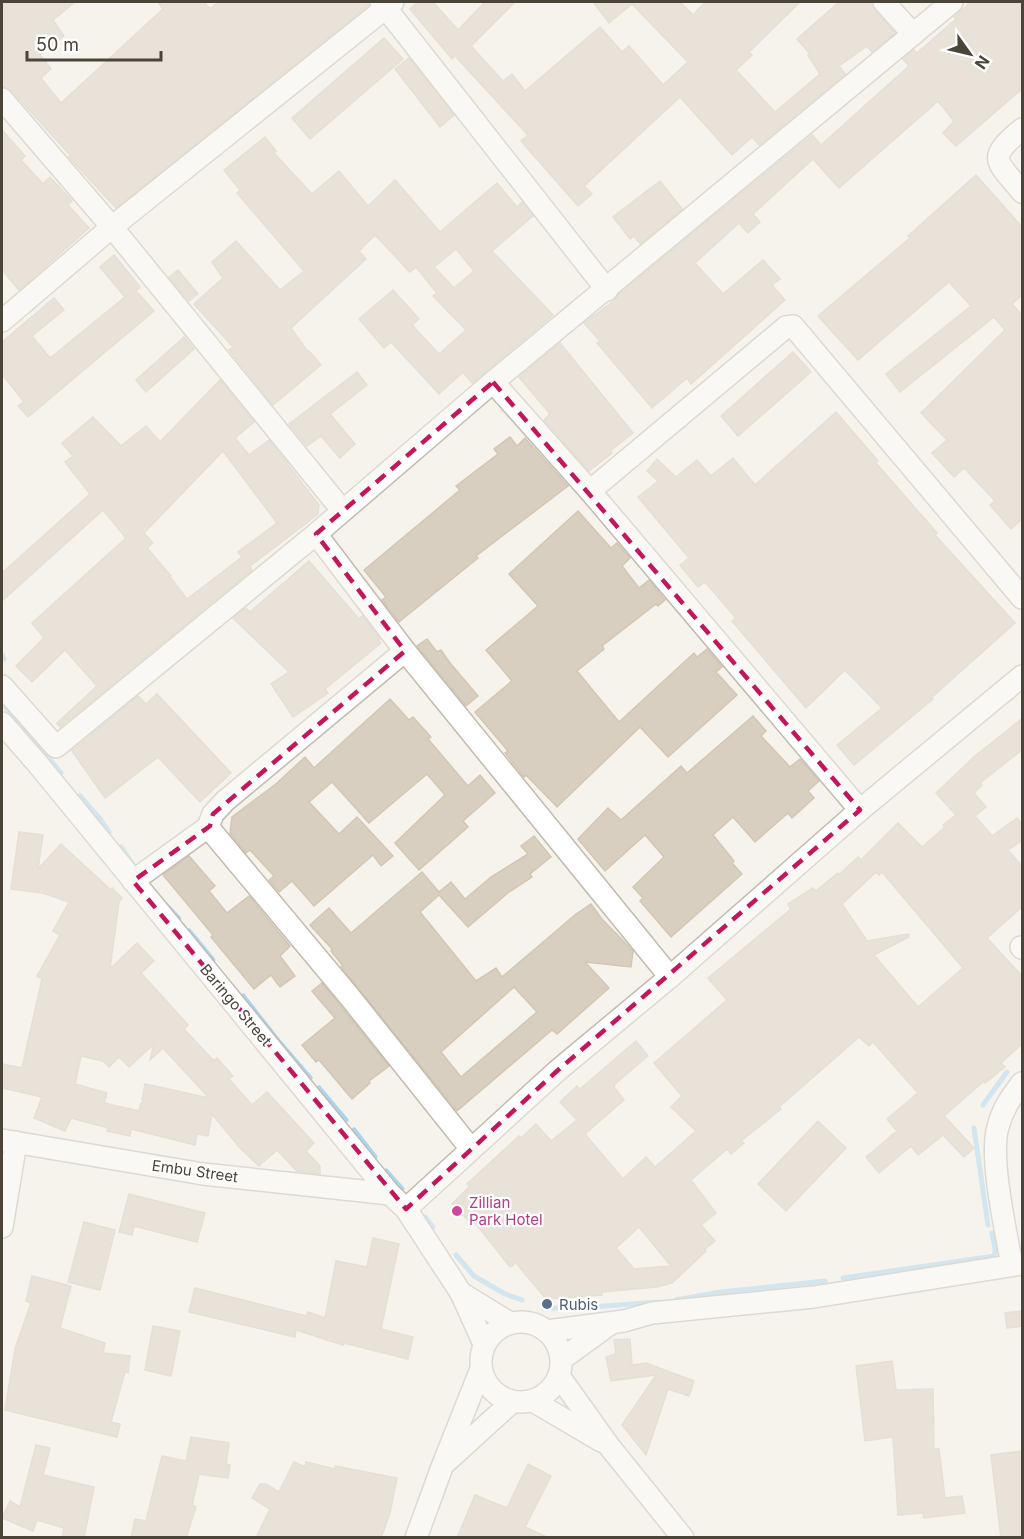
<svg xmlns="http://www.w3.org/2000/svg" width="1024" height="1539" font-family="Inter,sans-serif">
  <rect width="100%" height="100%" fill="#f6f3ec"/>
  <g fill="none" stroke-linecap="round" stroke-linejoin="round">
    <!-- stream -->
    <g stroke="#a9d4f2" stroke-width="5">
      <polyline points="2,655 4,659"/>
      <polyline points="2,703 61,773"/>
      <polyline points="80,796 101,820 109,832"/>
      <polyline points="121,847 134,866"/>
      <polyline points="166,905 179,919"/>
      <polyline points="189,931 213,960"/>
      <polyline points="243,996 279,1042 310,1078"/>
      <polyline points="319,1088 346,1120"/>
      <polyline points="983,1105 1007,1072"/>
      <polyline points="974,1128 988,1225"/>
      <polyline points="354,1130 375,1157"/>
      <polyline points="386,1171 402,1189"/>
      <polyline points="425,1217 433,1227"/>
      <polyline points="456,1255 474,1276 505,1294 522,1300"/>
      <polyline points="843,1278 995,1256 995,1248 992,1233"/>
      <polyline points="676,1300 721,1292 825,1281"/>
      <polyline points="544,1308 578,1308 660,1302"/>
    </g>
  </g>
  <!-- building -->
  <g fill="#d8cfc1" stroke="#d3c7b4" stroke-width="1.5" fill-rule="evenodd">
    <polygon points="2,2 75,2 53,20 64,36 40,55 51,69 41,78 61,103 163,9 158,2 204,2 210,9 218,2 369,2 369,5 116,208 69,157 70,155 12,91 2,86"/>
    <polygon points="418,2 433,2 458,30 485,2 515,2 471,46 503,81 512,74 525,91 600,27 622,52 629,46 663,85 688,62 632,4 609,23 593,2 680,2 693,15 705,2 800,2 749,52 752,55 736,70 775,112 820,74 808,55 810,54 797,39 839,2 871,2 875,11 895,33 872,52 867,46 839,66 845,74 759,145 752,137 732,155 680,97 584,186 592,194 578,206 521,141 528,135 455,56 452,59 410,9"/>
    <polygon points="971,2 1023,2 1023,88 956,146 943,133 954,121 938,101 839,188 813,159 753,214 760,222 748,233 739,223 695,263 723,294 763,260 780,279 772,285 785,300 691,384 687,378 652,408 597,343 600,341 584,323 615,300 619,294 812,135 821,145 909,66 903,59 914,50 917,53 956,19 954,17"/>
    <polygon points="384,38 403,59 310,139 292,118"/>
    <polygon points="409,58 454,115 440,127 395,69"/>
    <polygon points="2,130 25,156 21,160 43,184 50,177 72,201 68,205 89,228 19,290 2,270"/>
    <path d="M265,137L276,151L274,153L312,194L339,171L368,206L395,180L440,232L497,183L517,207L522,202L533,216L492,251L553,315L472,383L463,372L439,394L391,342L384,348L359,319L393,290L419,319L412,325L439,354L466,330L433,296L437,293L416,267L410,272L375,235L359,251L366,259L291,328L308,352L309,351L321,365L273,405L229,350L233,347L194,304L223,278L212,262L236,241L280,290L304,271L237,193L240,190L224,170ZM456,249L474,271L454,288L434,267Z"/>
    <polygon points="976,175 1023,228 1023,294 1012,304 1023,316 1023,518 1011,529 990,505 995,501 964,468 954,477 932,453 947,440 921,413 1005,330 994,317 900,392 886,374 971,306 949,282 858,360 818,316 910,238 908,236"/>
    <polygon points="660,181 682,209 640,244 634,236 630,239 613,217"/>
    <polygon points="114,255 140,287 136,291 154,311 28,417 18,406 24,402 2,374 2,342 54,298 64,310 32,336 50,358 125,297 100,267"/>
    <polygon points="178,270 198,294 189,301 169,277"/>
    <polygon points="184,337 194,349 146,392 136,380"/>
    <polygon points="560,343 633,433 610,451 612,453 589,471 544,420 550,414 519,377"/>
    <polygon points="793,352 811,372 738,436 721,416"/>
    <polygon points="357,372 367,385 330,414 355,444 340,458 321,436 307,446 289,424"/>
    <path d="M220,380L254,422L235,438L249,455L269,440L319,505L318,514L250,566L252,570L60,727L57,723L97,686L65,650L32,682L16,666L44,638L32,623L126,538L103,510L2,601V573L90,494L65,462L73,456L62,443L93,417L121,446L146,426L160,442ZM223,451L277,523L238,552L242,557L187,599L170,577L171,576L147,548L153,543L144,533Z"/>
    <polygon points="836,412 878,461 876,463 937,533 935,535 1015,623 931,698 933,699 854,765 837,745 882,708 845,670 806,708 732,621 736,618 705,582 698,587 680,565 689,558 638,497 658,481 647,471 657,459 676,477 697,460 711,476 733,458 755,485"/>
    <polygon points="510,437 517,446 525,438 568,486 476,556 478,558 399,622 382,600 386,597 364,570 460,490 456,486 498,454 494,449"/>
    <polygon points="578,511 611,548 617,543 630,558 622,566 639,588 649,580 665,600 658,606 656,604 602,646 604,649 577,671 619,722 694,653 697,657 707,649 722,667 716,672 737,695 668,757 640,727 557,807 526,775 524,777 505,753 508,751 475,712 512,681 486,650 538,606 509,574"/>
    <polygon points="309,561 359,619 362,616 380,639 378,640 381,643 325,689 328,693 293,717 271,684 289,672 233,618 246,608 250,612"/>
    <polygon points="427,639 437,652 441,650 450,663 478,696 466,706 417,646"/>
    <polygon points="157,694 231,773 200,802 158,757 105,798 72,751 138,696 146,704"/>
    <polygon points="390,699 409,720 413,717 431,737 428,739 468,786 480,775 495,793 463,821 468,827 419,870 395,843 445,795 427,774 369,823 332,782 309,802 339,834 357,817 393,856 381,866 373,855 314,906 292,881 279,892 269,880 274,876 250,850 246,853 230,833 232,817 277,783 305,757 314,768"/>
    <polygon points="753,716 766,731 761,736 790,767 800,759 819,781 808,791 814,798 792,818 788,813 755,842 733,817 713,835 734,861 732,863 742,874 671,937 640,901 643,898 633,887 664,857 645,835 605,871 578,839 608,808 621,820 681,766 687,773"/>
    <path d="M1023,718V749L980,783L982,785L974,793L986,807L975,816L992,836L1017,818L1023,826V840L1008,850L1023,867V906L987,938L1023,977V1043L1001,1063L1005,1067L985,1083L984,1081L944,1116L974,1148L964,1157L943,1135L918,1155L911,1146L879,1173L866,1157L897,1131L887,1119L918,1093L873,1042L869,1046L859,1037L779,1107L781,1109L741,1141L744,1143L731,1154L727,1149L691,1180L716,1213L701,1225L715,1241L705,1249L706,1251L672,1283L656,1287L602,1292V1295L546,1299L516,1263L510,1267L473,1220L470,1222L452,1204L470,1186L467,1184L519,1136L521,1138L536,1124L551,1141L577,1120L560,1102L577,1086L580,1089L636,1041L648,1056L615,1084L614,1087L624,1100L585,1134L623,1179L646,1157L655,1167L696,1131L671,1107L682,1096L654,1063L727,1000L708,978L791,909L788,904L813,888L816,891L838,873L839,875L858,857L861,860L898,823L922,847L945,827L943,825L956,815L936,793L975,756ZM876,872L879,875L882,872L963,968L918,1007L874,955L909,937L908,934L867,941L842,904ZM639,1227L671,1266L634,1269L616,1248Z"/>
    <path d="M19,832L43,835L38,869L61,844L111,890L112,888L122,898L119,902L110,969L137,943L154,961L141,973L188,1025L184,1029L214,1061L217,1058L233,1076L229,1079L252,1105L267,1092L314,1143L306,1151L320,1166V1174L297,1171L277,1150L259,1166L240,1148L212,1114L208,1136L197,1134L195,1145L131,1129L130,1136L107,1131L108,1128L71,1118L65,1131L34,1118L42,1097L2,1088V1064L22,1068L42,979L37,976L60,935L53,931L69,902L43,893L11,889ZM154,1044L150,1060L163,1048L209,1098L145,1084L142,1100L145,1104L141,1103L139,1111L104,1103L107,1093L75,1084L81,1056L103,1061L109,1067L119,1057L129,1067Z"/>
    <path d="M534,836L551,857L530,874L532,877L509,892L468,927L439,895L420,912L476,981L496,968L502,977L576,914L591,904L602,919L633,951L631,967L585,962L609,988L557,1034L552,1030L457,1111L341,967L343,966L331,951L332,949L310,925L329,908L351,933L422,872L439,892L451,882L465,899L491,877L528,854L521,846ZM514,987L537,1012L461,1077L441,1052Z"/>
    <polygon points="189,856 215,886 209,891 227,913 249,896 290,946 280,956 295,976 280,987 271,975 254,989 211,937 213,935 163,875"/>
    <polygon points="322,983 389,1066 369,1081 370,1083 352,1099 319,1060 316,1062 302,1045 335,1018 312,991"/>
    <polygon points="818,1121 846,1148 786,1211 758,1184"/>
    <polygon points="129,1194 205,1213 197,1242 134,1226 132,1235 119,1232"/>
    <polygon points="84,1222 115,1230 100,1290 68,1282"/>
    <polygon points="373,1238 399,1244 381,1329 413,1337 408,1359 344,1343 343,1345 296,1330 295,1337 189,1312 195,1288 306,1316 308,1312 325,1318 336,1261 367,1267"/>
    <polygon points="32,1276 71,1286 60,1328 105,1343 103,1353 130,1356 128,1373 125,1372 111,1422 120,1424 117,1437 5,1410 15,1349 31,1303 26,1301"/>
    <polygon points="1023,1311 1023,1326 1007,1328 1005,1313"/>
    <polygon points="153,1326 180,1331 171,1376 145,1370"/>
    <polygon points="630,1339 632,1365 646,1363 694,1381 689,1396 668,1389 646,1455 622,1425 656,1375 611,1381 606,1357 616,1354 614,1340"/>
    <polygon points="892,1361 896,1390 933,1389 934,1449 939,1449 945,1498 962,1496 965,1513 924,1518 923,1513 898,1515 893,1437 865,1441 856,1366"/>
    <polygon points="191,1437 229,1443 226,1464 230,1465 228,1478 199,1474 192,1505 196,1507 186,1538 131,1538 135,1519 146,1521 162,1456 186,1461"/>
    <polygon points="36,1445 50,1448 43,1475 94,1487 84,1538 62,1538 64,1528 37,1520 33,1531 2,1518 10,1501 20,1507"/>
    <polygon points="1023,1451 1023,1538 1001,1538 991,1455"/>
    <polygon points="294,1462 305,1467 306,1462 335,1469 335,1466 397,1478 390,1513 381,1538 256,1538 270,1509 252,1498 260,1484 266,1484 279,1492"/>
    <polygon points="528,1464 551,1476 525,1527 549,1538 457,1538 475,1495 507,1508"/>
  </g>
  <g fill="none" stroke-linecap="round" stroke-linejoin="round">
    <defs>
      <g id="minor">
        <polyline points="381,2 607,290"/>
        <polyline points="884,2 913,34"/>
        <polyline points="2,99 112,227 342,510"/>
        <path d="M1022,129C986,159 996,160 1022,192"/>
        <polyline points="2,321 112,227 393,2"/>
        <polyline points="493,382 590,491 860,810"/>
        <polyline points="590,491 786,327 793,326 1022,598"/>
        <polyline points="316,534 405,651 670,977"/>
        <polyline points="405,651 225,801 213,814 208,827 349,996 471,1149"/>
        <polyline points="2,686 56,747 316,534 493,382 952,2"/>
        <polyline points="2,723 37,763 390,1194 406,1209 461,1293 484,1344"/>
        <polyline points="133,881 208,827"/>
        <polyline points="1021,947 1022,948"/>
        <polyline points="2,1140 203,1174 390,1194"/>
        <polyline points="406,1209 557,1071 670,977 860,810 1022,676"/>
        <polyline points="2,1227 16,1142"/>
        <path d="M1012,1265C1006,1232 989,1157 998,1127C1002,1110 1011,1097 1022,1083"/>
        <polyline points="461,1293 510,1323"/>
        <circle cx="521" cy="1362" r="40"/>
        <polyline points="547,1331 624,1321 652,1313 814,1297 1022,1264"/>
        <polyline points="562,1359 610,1324"/>
        <polyline points="559,1376 609,1446 683,1538"/>
        <polyline points="533,1401 601,1441"/>
        <polyline points="446,1462 512,1402"/>
        <polyline points="416,1538 442,1467 481,1369"/>
      </g>
    </defs>
    <!-- minor casing -->
    <use href="#minor" stroke="#c2bbae" stroke-width="24"/>
    <!-- minor -->
    <use href="#minor" stroke="#fff" stroke-width="21"/>
  </g>
  <!-- marked area -->
  <path d="M0 0H1024V1539H0ZM493,382L860,810L557,1071L406,1209L133,881L210,826L213,814L405,651L316,534Z" fill="#f6f3ec" fill-opacity=".55" fill-rule="evenodd"/>
  <path fill="none" stroke="#c2185b" stroke-width="4.5" stroke-dasharray="12 8" stroke-linejoin="round" d="M493,382L860,810L557,1071L406,1209L133,881L210,826L213,814L405,651L316,534Z"/>
  <!-- markers -->
  <circle fill="#d1479c" stroke="#fff" stroke-width="2" cx="457" cy="1211" r="6"/>
  <circle fill="#5c6f8a" stroke="#fff" stroke-width="2" cx="547" cy="1304" r="6"/>
  <g text-anchor="middle" dominant-baseline="central" stroke-width="4.5" stroke-linejoin="round" paint-order="stroke">
    <!-- street labels -->
    <g font-size="15" fill="#4b4439" stroke="#fff">
      <text transform="translate(236 1005) rotate(50)">Baringo Street</text>
      <text transform="translate(195 1171) rotate(8)">Embu Street</text>
    </g>
    <!-- hotel labels -->
    <g font-size="15" fill="#b23c85" stroke="#fff" text-anchor="start">
      <text x="469" y="1202">Zillian<tspan x="469" dy="17">Park Hotel</tspan></text>
    </g>
    <!-- service labels -->
    <g font-size="15" fill="#4e5e75" stroke="#fff" text-anchor="start">
      <text x="559" y="1304">Rubis</text>
    </g>
  </g>
  <!-- border -->
  <rect width="1024" height="1539" fill="none" stroke="#4b4439" stroke-width="6"/>
  <!-- north arrow -->
  <g transform="translate(970 54) rotate(124)" stroke="#ffffff" stroke-width="4.5" paint-order="stroke">
  <path d="M0-4.5L10 22L0 15L-10 22Z" fill="#4b4439"/>
  <text y="-9" font-size="16" font-weight="bold" text-anchor="middle" fill="#4b4439">N</text>
  </g>
  <!-- scale -->
  <path d="M27 51v9h134v-9" fill="none" stroke="#4b4439" stroke-width="3"/>
  <text x="36" y="51" font-size="18" fill="#4b4439" stroke="#ffffff" stroke-width="4.5" paint-order="stroke">50 m</text>
</svg>
